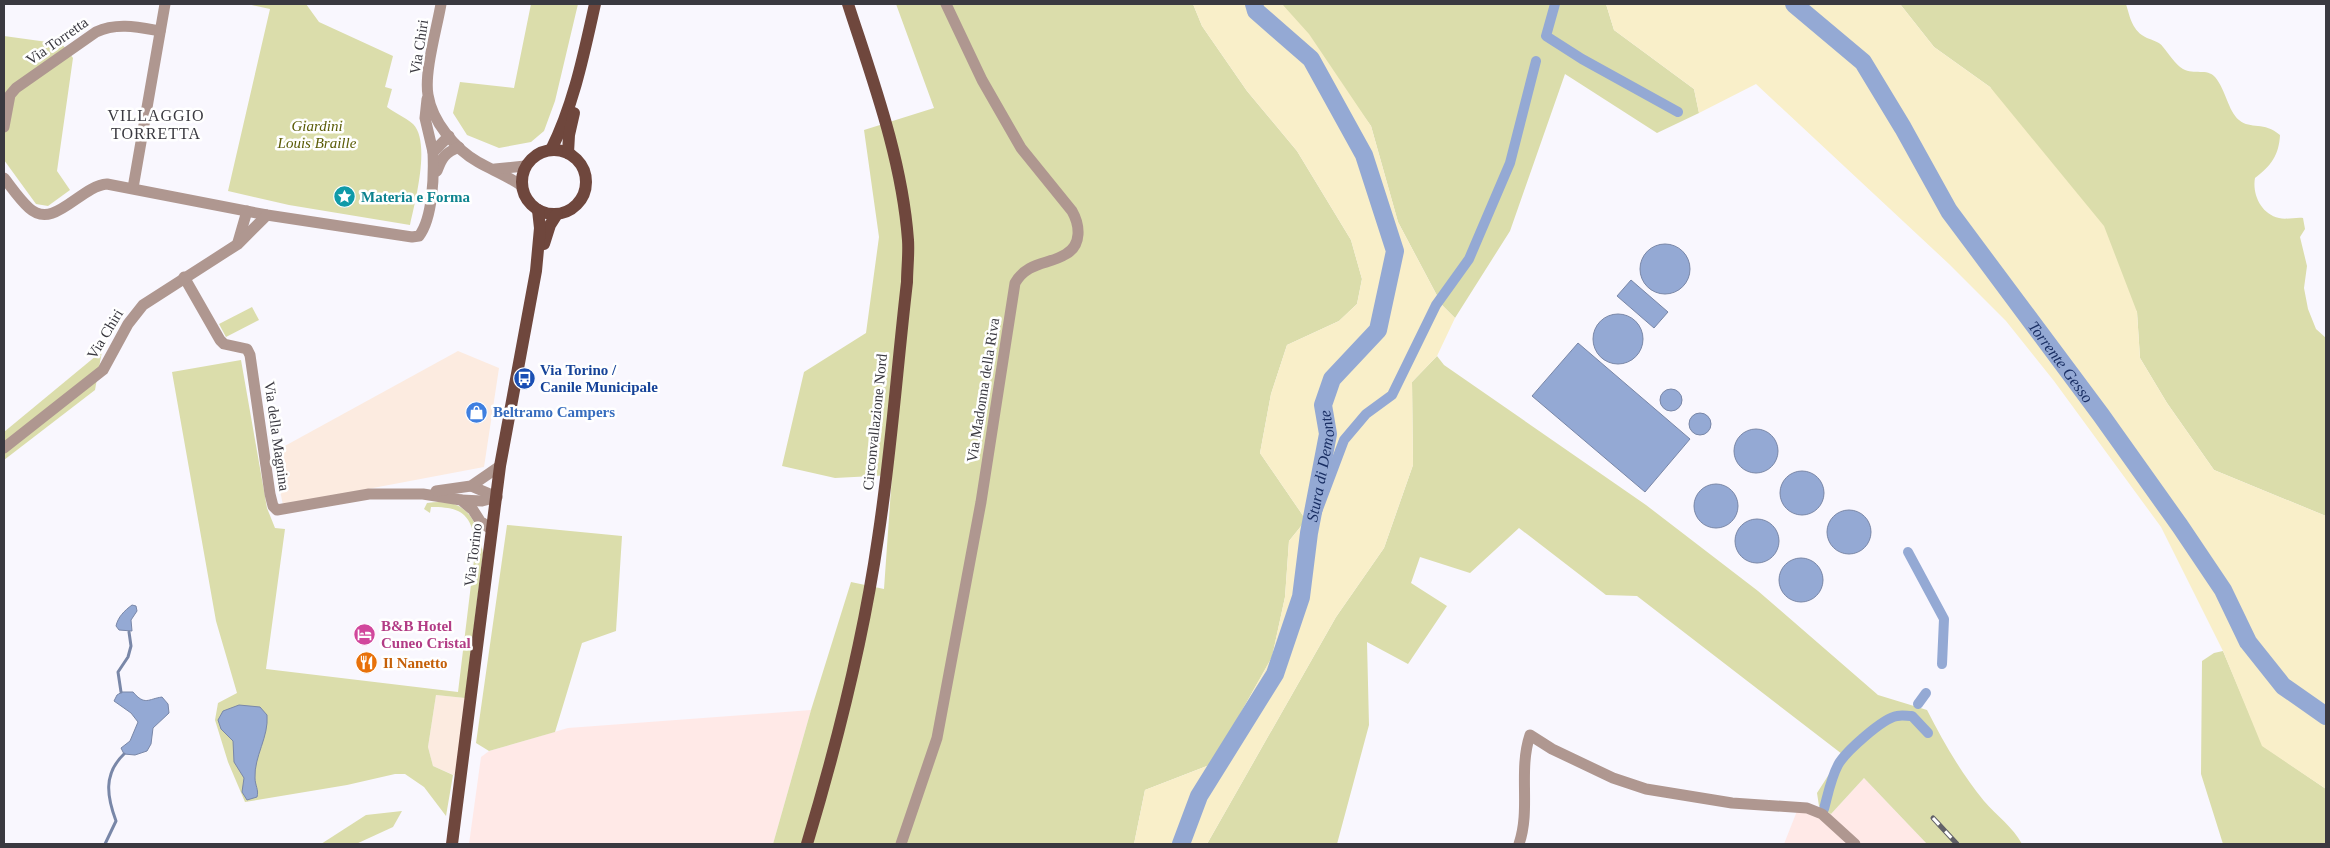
<svg xmlns="http://www.w3.org/2000/svg" width="2330" height="848" font-family="'Times New Roman',serif">
  <rect width="100%" height="100%" fill="#f9f7fe"/>
  <!-- commercial -->
  <g fill="#fcebe0">
    <polygon points="458,351 499,368 484,467 283,505 272,453"/>
    <polygon points="436,695 465,698 456,776 433,766 428,747"/>
  </g>
  <!-- industrial -->
  <g fill="#ffe9e7">
    <polygon points="811,710 773,844 469,844 481,757 489,751 568,728"/>
    <polygon points="1864,778 1927,844 1784,844 1797,811 1823,811 1831,814"/>
  </g>
  <!-- green -->
  <g fill="#dbddab">
    <path d="M247,4H306L319,22L393,56L385,87L392,89L387,107C395,113 405,117 413,124C431,142 415,202 410,225L289,205L228,191L270,9Z"/>
    <polygon points="531,4 578,4 555,101 544,131 531,142 499,148 467,135 453,113 460,82 514,88"/>
    <polygon points="896,4 1193,4 1202,26 1247,91 1297,151 1351,240 1362,279 1357,304 1339,321 1287,345 1271,394 1260,453 1306,520 1289,541 1285,597 1272,657 1212,764 1145,790 1134,844 773,844 811,710 851,582 884,589 892,475 835,478 782,466 804,372 866,333 879,237 864,130 934,108"/>
    <polygon points="1282,4 1606,4 1614,30 1694,89 1699,113 1657,133 1565,74 1510,231 1455,318 1442,305 1398,222 1371,126"/>
    <path d="M1900,4H2126C2130,17 2132,31 2147,38C2152,40 2160,42 2163,47C2169,54 2175,64 2183,69C2194,75 2207,68 2215,77C2226,90 2228,111 2239,120C2251,130 2264,121 2280,135C2279,155 2271,166 2255,178C2252,194 2261,214 2279,218C2286,220 2296,217 2303,218L2305,229L2300,237L2307,266L2304,288L2308,309L2316,329L2326,338V516L2214,470L2167,403L2140,358L2137,312L1990,87L1934,47Z"/>
    <polygon points="4,36 62,44 73,58 57,171 70,190 48,206 36,204 4,160"/>
    <polygon points="252,307 259,320 226,337 219,324"/>
    <polygon points="102,351 95,390 4,460 4,432"/>
    <path d="M1437,356L1444,365L1646,505L1758,591L1878,695L1927,710C1944,743 1961,773 1984,801C1997,816 2013,827 2022,844H1927L1864,778L1831,814L1819,806L1817,793L1842,754L1637,596L1606,595L1519,528L1470,573L1420,557L1411,583L1447,606L1408,664L1367,642L1369,725L1337,844H1207L1336,617L1384,548L1413,465L1412,382Z"/>
    <path d="M241,360L267,508L275,528L285,529L266,669L458,692L476,543C470,513 461,507 431,507L430,513L424,509L427,503C467,497 477,519 483,553L465,698L436,695L428,747L433,766L453,775L446,816L424,787L405,774H395L347,785L245,802L228,762L215,720L218,703L237,693L216,621L172,372Z"/>
    <polygon points="507,525 622,536 616,631 582,643 555,732 489,751 476,743"/>
    <polygon points="2223,651 2263,746 2326,789 2326,844 2223,844 2201,774 2202,661 2214,653"/>
    <polygon points="402,811 393,827 356,844 321,844 366,815"/>
  </g>
  <!-- sand -->
  <g fill="#f9efc9">
    <polygon points="1193,4 1282,4 1309,34 1371,126 1398,222 1442,305 1455,318 1437,356 1412,382 1413,465 1384,548 1336,617 1207,844 1134,844 1145,790 1212,764 1272,657 1285,597 1289,541 1306,520 1260,453 1271,394 1287,345 1339,321 1357,304 1362,279 1351,240 1297,151 1247,91 1202,26"/>
    <polygon points="1606,4 1900,4 1934,47 1990,87 2104,226 2137,312 2140,358 2167,403 2214,470 2326,516 2326,789 2262,746 2223,651 2161,527 2054,381 2006,321 1949,264 1756,84 1699,113 1694,89 1614,30"/>
  </g>
  <!-- water -->
  <g fill="#94a9d4" stroke="#7987a8">
    <circle cx="1665" cy="269" r="25"/>
    <polygon points="1631,280 1668,312 1654,328 1617,296"/>
    <circle cx="1618" cy="339" r="25"/>
    <polygon points="1578,343 1690,439 1645,492 1532,396"/>
    <circle cx="1671" cy="400" r="11"/>
    <circle cx="1700" cy="424" r="11"/>
    <circle cx="1756" cy="451" r="22"/>
    <circle cx="1802" cy="493" r="22"/>
    <circle cx="1716" cy="506" r="22"/>
    <circle cx="1849" cy="532" r="22"/>
    <circle cx="1757" cy="541" r="22"/>
    <circle cx="1801" cy="580" r="22"/>
    <path d="M132,605L136,606L137,611L131,620L132,631L119,630L116,626C118,617 124,611 132,605Z"/>
    <path d="M122,692H133C145,706 148,699 162,697L168,704L169,713L153,728L151,744L147,751L135,755L124,754L121,748L130,741L138,722L131,713L114,701L117,695Z"/>
    <path d="M239,705L260,707L267,715C269,737 254,756 255,778C255,785 259,790 257,797L247,800L242,792L244,778L234,762L233,741L221,729L218,720L223,711Z"/>
  </g>
  <g fill="none" stroke-linecap="round" stroke-linejoin="round">
    <!-- stream -->
    <g stroke="#7987a8" stroke-width="3">
      <polyline points="121,692 118,672 128,657 131,646 129,632"/>
      <path d="M105,844L116,821C107,797 103,774 124,754"/>
    </g>
    <!-- canal -->
    <g stroke="#94a9d4" stroke-width="10">
      <polyline points="1555,4 1546,36 1582,59 1678,112"/>
      <polyline points="1309,533 1344,440 1366,414 1392,395 1436,305 1469,259 1510,163 1536,61"/>
      <polyline points="1908,552 1944,619 1942,664"/>
      <polyline points="1918,704 1926,693"/>
      <path d="M1824,809C1828,794 1831,778 1838,765C1845,752 1883,718 1897,716C1902,715 1907,716 1912,716L1928,733"/>
    </g>
    <!-- river -->
    <g stroke="#94a9d4" stroke-width="18">
      <path id="s1" d="M1794,4L1863,62L1903,128L1949,211L2101,415L2180,526L2223,590L2248,642L2283,686L2326,716"/>
      <path id="s2" d="M1181,844L1199,796L1275,674L1301,597L1309,533L1328,434L1323,405L1332,379L1378,330L1395,251L1364,155L1311,59L1256,11L1254,4"/>
    </g>
    <!-- minor -->
    <g stroke="#af9790" stroke-width="11">
      <path d="M441,4C437,28 424,72 428,95C432,121 455,149 478,162C492,170 508,176 522,186"/>
      <polyline points="427,99 425,118 433,152"/>
      <path d="M4,127L10,95L16,88L96,32C117,22 138,27 160,31"/>
      <polyline points="495,169 525,166"/>
      <path d="M437,171C442,157 445,153 459,147"/>
      <path d="M4,178C12,188 19,199 29,208C54,231 80,186 107,184L267,215L412,237L419,236C433,218 434,175 433,152L449,136"/>
      <polyline points="133,188 165,4"/>
      <polyline points="238,242 247,211"/>
      <polyline points="184,277 220,340 224,344 247,349 250,355 270,494 273,506 277,510 369,494 423,494 461,500 473,510 480,521 492,530"/>
      <polyline points="4,448 103,370 128,324 143,305 238,244 267,215"/>
      <polyline points="471,486 497,497"/>
      <polyline points="436,491 471,486 500,466"/>
      <polyline points="461,500 482,501 497,497"/>
      <path d="M901,844L937,738L981,502L1015,283C1028,261 1049,265 1066,254C1082,245 1080,225 1072,211L1021,148L982,80L946,4"/>
      <path d="M1519,844C1531,809 1518,771 1530,735L1552,749L1613,778L1646,789L1732,803L1807,808L1822,814L1855,844"/>
    </g>
    <!-- major -->
    <g stroke="#6f473d" stroke-width="12">
      <circle cx="554" cy="182" r="32"/>
      <path d="M551,150C574,104 584,53 595,4"/>
      <polyline points="568,153 569,135 574,113"/>
      <polyline points="544,244 550,225 557,214"/>
      <polyline points="452,844 500,466 536,271 540,228 538,210"/>
      <path d="M807,844C837,744 863,642 878,538C891,454 897,368 907,282C907,269 909,254 908,240C902,159 873,81 848,4"/>
    </g>
    <defs>
      <polyline id="rail" points="1933,818 1957,844"/>
    </defs>
    <!-- rail casing -->
    <use href="#rail" stroke="#626168" stroke-width="5"/>
    <!-- rail -->
    <use href="#rail" stroke="#fff" stroke-width="3" stroke-dasharray="9" stroke-linecap="butt"/>
  </g>
  <!-- icons -->
  <defs>
    <symbol id="sight-disc" viewBox="-11 -11 22 22"><circle r="9.5" fill="#0f9aa8" stroke="#fff"/><path d="M0-6L1.8-2.2L6-1.7L2.9 1.2L3.7 5.4L0 3.3L-3.7 5.4L-2.9 1.2L-6-1.7L-1.8-2.2Z" fill="#fff"/></symbol>
    <symbol id="bus-disc" viewBox="-11 -11 22 22"><circle r="9.5" fill="#1a4fb4" stroke="#fff"/><path d="M-5-6H5V4H4V6H2V4H-2V6H-4V4H-5ZM-3.5-4V0h7V-4ZM-3.5 1.2v1.5H-2V1.2ZM2 1.2v1.5H3.5V1.2Z" fill="#fff"/></symbol>
    <symbol id="shop-disc" viewBox="-11 -11 22 22"><circle r="9.5" fill="#3f7fe0" stroke="#fff"/><path d="M-5-2.5h2.3a2.7 3.5 0 0 1 5.4 0H5L5.5 6h-11ZM-1.5-2.5h3a1.5 2.3 0 0 0-3 0Z" fill="#fff"/></symbol>
    <symbol id="hotel-disc" viewBox="-11 -11 22 22"><circle r="9.5" fill="#d1479c" stroke="#fff"/><path d="M-6-4.5h1.5V1H6V5H4.5V3h-9V5H-6ZM-4 0a1.8 1.8 0 1 1 3.6 0ZM.5 0V-2.5h3Q6-2.5 6 0Z" fill="#fff"/></symbol>
    <symbol id="restaurant-disc" viewBox="-11 -11 22 22"><circle r="9.5" fill="#e8710a" stroke="#fff"/><path d="M-5-6h1v4h1v-4h1v4h1v-4h1v5L-1.5 .5V6h-2V.5L-5-1ZM5-6V6H3V1.5H1.5Q1.5-4 5-6Z" fill="#fff"/></symbol>
  </defs>
  <g fill-rule="evenodd">
    <use href="#sight-disc" x="332" y="184" width="25" height="25"/>
    <use href="#bus-disc" x="512" y="366" width="25" height="25"/>
    <use href="#shop-disc" x="464" y="400" width="25" height="25"/>
    <use href="#hotel-disc" x="352" y="622" width="25" height="25"/>
    <use href="#restaurant-disc" x="354" y="650" width="25" height="25"/>
  </g>
  <g text-anchor="middle" dominant-baseline="central" stroke-width="5" stroke-linejoin="round" paint-order="stroke">
    <!-- street labels -->
    <g font-size="15" fill="#3a3940" stroke="#fff">
      <text transform="translate(57 41) rotate(-35)">Via Torretta</text>
      <text transform="translate(419 47) rotate(-81)">Via Chiri</text>
      <text transform="translate(105 334) rotate(-59)">Via Chiri</text>
      <text transform="translate(983 390) rotate(-81)">Via Madonna della Riva</text>
      <text transform="translate(875 422) rotate(-84)">Circonvallazione Nord</text>
      <text transform="translate(277 436) rotate(82)">Via della Magnina</text>
      <text transform="translate(473 555) rotate(-83)">Via Torino</text>
    </g>
    <!-- park labels -->
    <g font-size="15" font-style="italic" fill="#5a5b06" stroke="#fff">
      <text x="317" y="126">Giardini<tspan x="317" dy="17">Louis Braille</tspan></text>
    </g>
    <!-- culture labels -->
    <g font-size="15" font-weight="bold" fill="#0d838f" stroke="#fff" text-anchor="start">
      <text x="361" y="197">Materia e Forma</text>
    </g>
    <!-- transit labels -->
    <g font-size="15" font-weight="bold" fill="#164399" stroke="#fff" text-anchor="start">
      <text x="540" y="370">Via Torino /<tspan x="540" dy="17">Canile Municipale</tspan></text>
    </g>
    <!-- shop labels -->
    <g font-size="15" font-weight="bold" fill="#366cbe" stroke="#fff" text-anchor="start">
      <text x="493" y="412">Beltramo Campers</text>
    </g>
    <!-- hotel labels -->
    <g font-size="15" font-weight="bold" fill="#b23c85" stroke="#fff" text-anchor="start">
      <text x="381" y="626">B&amp;B Hotel<tspan x="381" dy="17">Cuneo Cristal</tspan></text>
    </g>
    <!-- food labels -->
    <g font-size="15" font-weight="bold" fill="#c56008" stroke="#fff" text-anchor="start">
      <text x="383" y="663">Il Nanetto</text>
    </g>
    <!-- neighbourhood labels -->
    <g font-size="16" letter-spacing="1" fill="#3a3940" stroke="#fff">
      <text x="156" y="115">VILLAGGIO<tspan x="156" dy="18">TORRETTA</tspan></text>
    </g>
    <!-- water labels -->
    <g font-size="16" font-style="italic" fill="#1a2f64" stroke="#fff">
      <text stroke="none"><textPath href="#s1" startOffset="450">Torrente Gesso</textPath></text>
      <text stroke="none"><textPath href="#s2" startOffset="409">Stura di Demonte</textPath></text>
    </g>
  </g>
  <!-- border -->
  <rect width="2330" height="848" fill="none" stroke="#3a3940" stroke-width="10"/>
</svg>
